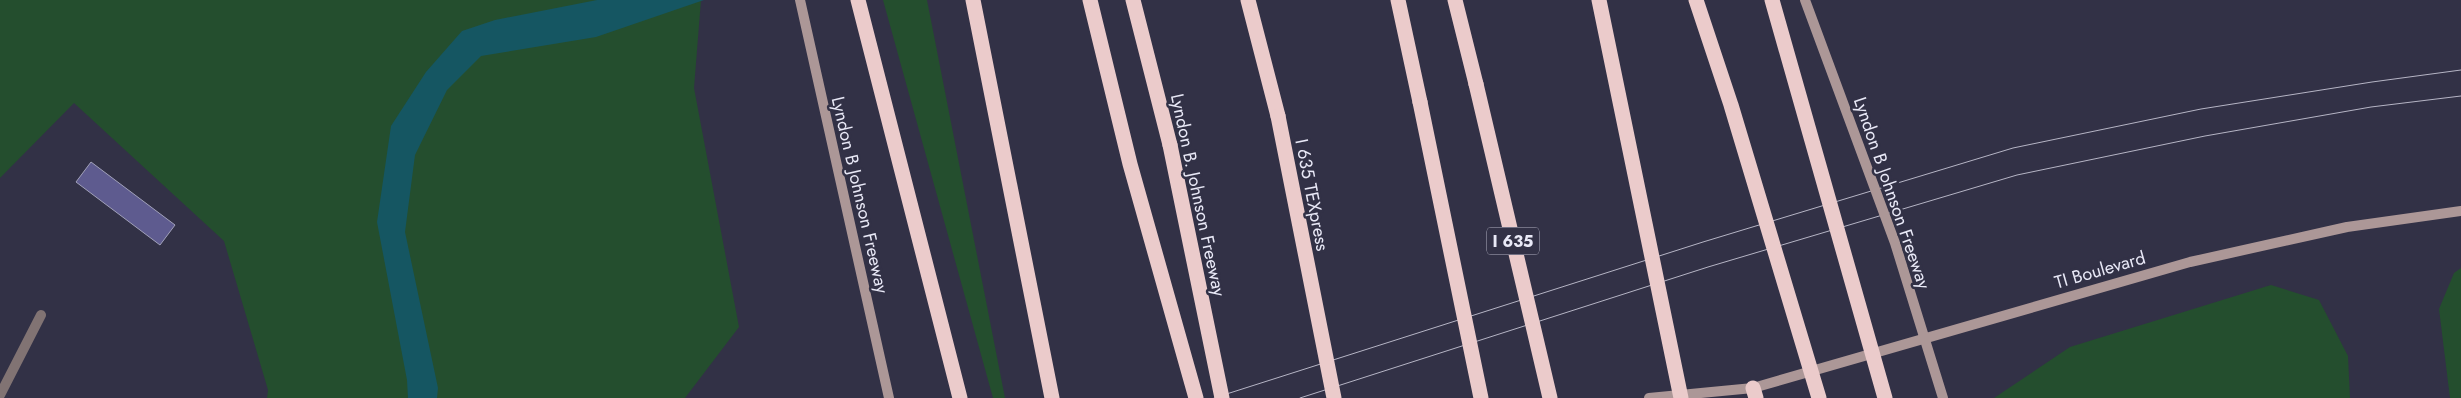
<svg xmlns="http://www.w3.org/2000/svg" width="2461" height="398" font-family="Jost,sans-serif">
  <rect width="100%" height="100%" fill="#323146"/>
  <!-- green -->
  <g fill="#244e2e">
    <polygon points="0,0 701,0 694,88 739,327 685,398 267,398 268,390 224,241 74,103 0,178"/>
    <polygon points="883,0 927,0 1005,398 993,398"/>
    <polygon points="2461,268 2461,398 2450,398 2439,309 2454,273"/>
    <polygon points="2271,285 2319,300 2348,356 2350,398 1994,398 2070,347"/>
  </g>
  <!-- water -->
  <polygon fill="#155662" points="597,0 704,0 596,37 481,56 447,90 415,155 405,232 438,388 437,398 408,398 407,380 377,222 391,126 426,72 462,31 495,20"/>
  <!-- building -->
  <polygon fill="#5e5b8f" stroke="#a1a1ba" points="91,162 175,225 160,245 76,182"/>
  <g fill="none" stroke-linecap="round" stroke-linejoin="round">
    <!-- lane -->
    <polyline stroke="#817373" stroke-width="10" points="0,395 41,315"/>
    <!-- secondary -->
    <g stroke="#ac9797" stroke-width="10">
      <polyline points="800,0 889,398"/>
      <polyline points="1649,398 1753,388 2190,262 2347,227 2461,211"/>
    </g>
    <!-- highway -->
    <g stroke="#ebcbcb" stroke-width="15">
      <polyline points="858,0 960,398"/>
      <polyline points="973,0 1052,398"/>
      <polyline points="1090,0 1130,164 1196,398"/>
      <polyline points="1133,0 1170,145"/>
      <polyline points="1248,0 1278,116"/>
      <polyline points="1398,0 1420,102"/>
      <polyline points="1455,0 1476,84"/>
      <polyline points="1753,388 1756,398"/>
    </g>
    <!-- tram -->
    <g stroke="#b6b5c5" stroke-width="1">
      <polyline points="1214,398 1703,242 2013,148 2201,109 2372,82 2461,70"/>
      <polyline points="1300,398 1708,267 2017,175 2205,136 2371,107 2461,96"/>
    </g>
    <!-- secondary-bridge -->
    <polyline stroke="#ac9797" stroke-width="10" points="1805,0 1895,243 1943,398"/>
    <!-- highway-bridge -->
    <g stroke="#ebcbcb" stroke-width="15">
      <polyline points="1599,0 1681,398"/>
      <polyline points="1696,0 1731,105 1819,398"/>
      <polyline points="1772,0 1885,398"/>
      <polyline points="1476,84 1550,398"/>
      <polyline points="1420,102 1481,398"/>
      <polyline points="1278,116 1334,398"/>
      <polyline points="1170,145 1222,398"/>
    </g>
  </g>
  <g text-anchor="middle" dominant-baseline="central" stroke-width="5" stroke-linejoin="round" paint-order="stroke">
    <!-- shield labels -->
    <rect fill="#323146" stroke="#b2b2c2" stroke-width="1" x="1487" y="227.5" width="52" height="27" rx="4"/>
    <g font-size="16" font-weight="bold" fill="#e9e9f7">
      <text x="1513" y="241">I 635</text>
    </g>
    <!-- street labels -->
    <g font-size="18" fill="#e9e9f7" stroke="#323146">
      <text transform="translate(1892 193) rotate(71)">Lyndon B Johnson Freeway</text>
      <text transform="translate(860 195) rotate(77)">Lyndon B Johnson Freeway</text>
      <text transform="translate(1198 195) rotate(78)">Lyndon B. Johnson Freeway</text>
      <text transform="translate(1312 195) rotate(79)">I 635 TEXpress</text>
      <text transform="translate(2100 270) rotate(-16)">TI Boulevard</text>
    </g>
  </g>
</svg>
